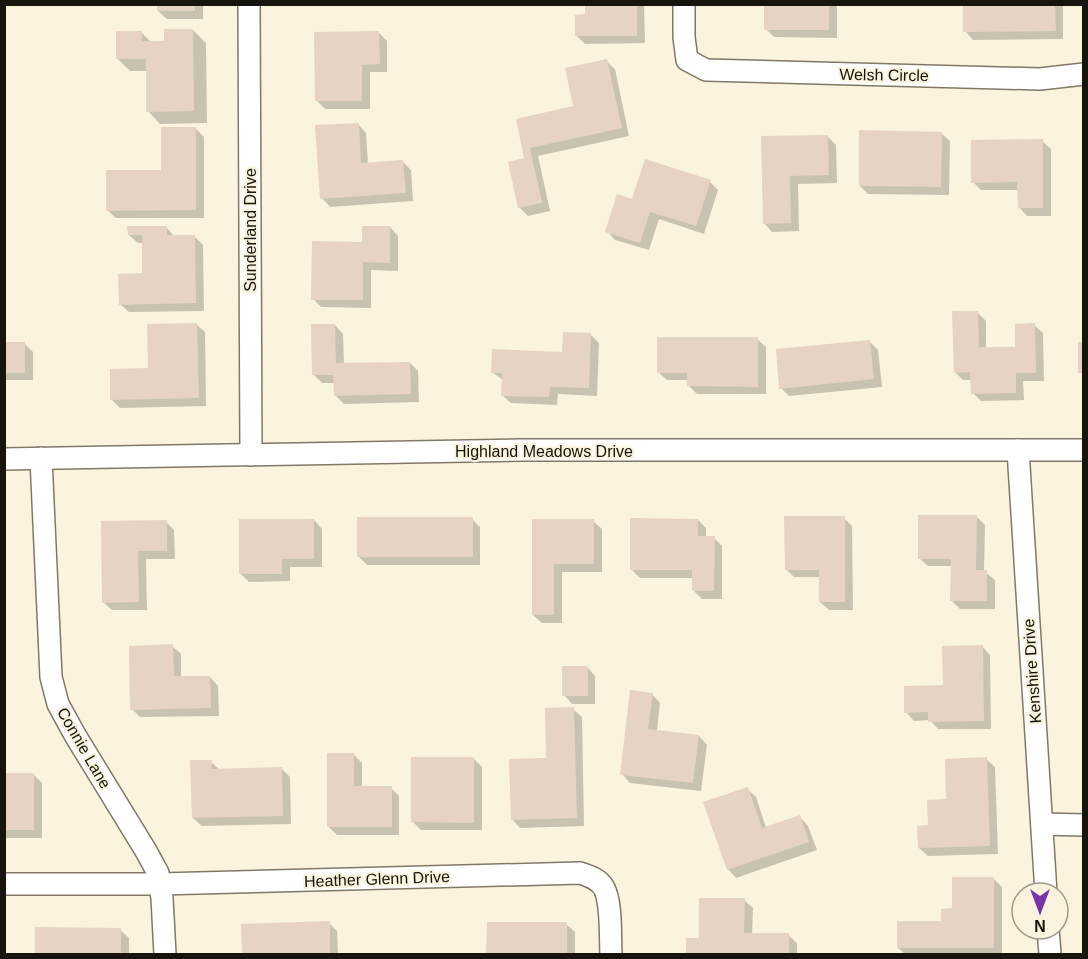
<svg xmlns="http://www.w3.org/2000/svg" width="1088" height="959" font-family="Helvetica,sans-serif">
  <rect width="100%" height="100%" fill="#faf3dd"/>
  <!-- shadow -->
  <g fill="#0003">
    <polygon points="158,4 203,4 203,19 167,19 158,11"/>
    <polygon points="586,4 644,4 645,43 585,44 577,36 587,16"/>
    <polygon points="766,4 837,4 837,38 774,37 766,29"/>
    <polygon points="965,4 1063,4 1063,39 973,40 965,31"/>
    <polygon points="193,30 206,43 207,123 160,124 148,111 147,71 130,71 117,58 142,33 152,43 166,43"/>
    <polygon points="379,33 387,41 387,72 370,72 370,109 325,109 317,101"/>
    <polygon points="606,61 615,69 629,136 538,156 550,211 528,216 520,208 526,160 518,120 575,108"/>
    <polygon points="358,124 366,133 368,164 403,162 411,170 413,201 330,207 322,198"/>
    <polygon points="196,129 204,137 204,218 116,218 107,210 162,172"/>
    <polygon points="941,133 950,141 949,195 868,194 860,186"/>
    <polygon points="828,137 836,145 837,183 798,184 799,231 772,232 764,223 763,138"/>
    <polygon points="1042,141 1051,149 1051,216 1027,216 1019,207 1019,190 981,190 973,182"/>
    <polygon points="710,182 718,190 704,234 659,219 649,250 615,240 607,231 633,201"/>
    <polygon points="166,227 174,236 194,236 203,245 204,311 129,312 120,304 144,275 143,243 138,243 129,235"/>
    <polygon points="390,227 398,236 398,271 371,270 371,308 321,307 313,299 363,243"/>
    <polygon points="977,312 986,321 986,349 1017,348 1034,325 1043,333 1044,381 1023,381 1024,400 981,401 973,393 972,380 963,380 955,372"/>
    <polygon points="196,324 205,332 206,406 120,408 112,400 149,369"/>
    <polygon points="335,325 343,334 344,365 410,363 418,371 419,402 344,404 336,396 335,383 322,383 314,375"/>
    <polygon points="590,334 599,343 597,396 558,394 557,405 511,403 502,395 503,380 492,372 564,353"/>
    <polygon points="757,339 766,347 766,394 697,394 689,386 689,380 667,380 658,372"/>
    <polygon points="869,341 878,350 882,387 789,396 781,388"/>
    <polygon points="4,343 24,343 33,352 33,380 6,380 6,404"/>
    <polygon points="976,516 985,525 984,571 995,580 995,609 960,609 951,600 952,566 928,566 919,558"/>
    <polygon points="844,518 852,526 853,610 829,610 820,602 820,577 794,577 786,569"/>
    <polygon points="472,519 480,527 480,565 367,565 358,556"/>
    <polygon points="314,520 322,529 322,567 290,567 290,581 249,582 241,574"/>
    <polygon points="698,520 706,528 706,538 714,538 722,546 722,599 702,599 693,590 693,578 640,578 631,569"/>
    <polygon points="533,521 593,521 602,529 602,572 562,572 562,623 542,623 533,615"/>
    <polygon points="166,522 174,530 175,559 146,559 147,610 112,610 103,602 102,523"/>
    <polygon points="172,646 181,654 181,678 210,677 218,686 219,716 140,717 132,709"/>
    <polygon points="982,646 990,655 991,729 938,729 930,720 914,721 906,712 944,687"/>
    <polygon points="587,667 595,676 595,704 572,704 564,695"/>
    <polygon points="652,694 660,703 657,731 699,736 707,745 701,791 630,783 622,774"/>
    <polygon points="573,709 582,717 584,826 520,828 512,819 548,759"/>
    <polygon points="354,755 362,763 362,788 391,788 399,796 399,835 337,835 328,826"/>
    <polygon points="474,759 482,767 482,830 421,830 412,821"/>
    <polygon points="986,759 995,767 998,854 928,856 919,848 930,827 948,801"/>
    <polygon points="211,762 220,770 281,768 290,777 291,824 202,826 193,818"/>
    <polygon points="4,775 34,775 42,783 42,838 4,838"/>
    <polygon points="747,789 756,797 766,828 800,817 808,826 817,850 736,878 728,869"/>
    <polygon points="993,878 1002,887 1002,954 905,954 898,948 942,922 954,910"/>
    <polygon points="744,900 753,908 752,935 788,935 797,943 797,954 688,954 688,940 701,940"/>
    <polygon points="329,923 337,931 338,954 244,954 243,925"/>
    <polygon points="566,924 575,932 575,954 490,954 488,953"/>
    <polygon points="37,929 120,930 129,938 129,954 37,954"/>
  </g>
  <!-- building -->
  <g fill="#e6d3c3">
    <polygon points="585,4 637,4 637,36 575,36 575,15 585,14"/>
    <rect x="764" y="4" width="65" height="26"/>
    <polygon points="963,4 1055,4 1056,31 963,32"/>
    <rect x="157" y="5" width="38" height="6"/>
    <polygon points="164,29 193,29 194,111 146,112 146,59 116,59 116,31 142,31 142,41 164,41"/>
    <polygon points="379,31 380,64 362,65 362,101 315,101 314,32"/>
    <polygon points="607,59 622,128 530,148 542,203 518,208 508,162 524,158 516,119 573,106 565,68"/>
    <polygon points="359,123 361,163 403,160 406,193 320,199 315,125"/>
    <polygon points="161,127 196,127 196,210 106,211 106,170 161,170"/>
    <polygon points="859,130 942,132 941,187 859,186"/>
    <polygon points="828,135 829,175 790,176 791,223 763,224 761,136"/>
    <polygon points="1043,139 1043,208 1018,208 1017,182 971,183 971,140"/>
    <polygon points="645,159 711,180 696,226 650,212 640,243 605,232 617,194 632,199"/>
    <polygon points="127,226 167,226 167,235 195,235 196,303 119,305 118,274 142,273 142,235 128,235"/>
    <polygon points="362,226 390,226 390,263 363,262 363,300 311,300 312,241 362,242"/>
    <polygon points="952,311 978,311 979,347 1015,347 1015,324 1035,323 1036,373 1016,373 1016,393 971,394 970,372 954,373"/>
    <polygon points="197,323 199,398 110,400 110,369 148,368 147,324"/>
    <polygon points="311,324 335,324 336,363 410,362 411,394 334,396 333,375 312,375"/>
    <polygon points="563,332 591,333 589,388 550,387 549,397 501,396 502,373 491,373 492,349 562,352"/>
    <polygon points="657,337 758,337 758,387 687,386 687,373 657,373"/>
    <polygon points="870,340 874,379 779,389 776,349"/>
    <rect x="4" y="342" width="21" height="31"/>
    <rect x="1078" y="342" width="6" height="31"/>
    <polygon points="918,515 977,515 976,570 987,570 987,601 950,601 951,559 918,559"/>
    <polygon points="784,516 845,516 845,602 819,602 819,570 785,570"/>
    <rect x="357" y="517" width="116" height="40"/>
    <polygon points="630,518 698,519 698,536 715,536 714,591 692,591 692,570 630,570"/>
    <polygon points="239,519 314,519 314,559 282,559 282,574 239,574"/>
    <polygon points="532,519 594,519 594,564 554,564 554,615 532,615"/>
    <polygon points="167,520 167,551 138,551 139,602 102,603 101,521"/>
    <polygon points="173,644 174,676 210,676 211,708 130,710 129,646"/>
    <polygon points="983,645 984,721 928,722 928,712 904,713 904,686 943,685 942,646"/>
    <rect x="562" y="666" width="26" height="30"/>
    <polygon points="630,690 653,693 648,729 699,735 693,783 620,775"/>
    <polygon points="574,707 577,818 511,820 509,759 546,758 545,708"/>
    <polygon points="327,753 354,753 354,786 392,786 392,827 327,827"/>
    <polygon points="411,757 474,757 474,823 411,822"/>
    <polygon points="987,757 990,846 918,848 917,826 928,825 927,800 946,799 945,759"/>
    <polygon points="190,760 212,760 212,769 282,767 283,816 192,818"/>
    <rect x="4" y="773" width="30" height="57"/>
    <polygon points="748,787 762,828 800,815 809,842 727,870 703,802"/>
    <polygon points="952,877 994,877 994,948 897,948 897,921 941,921 941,909 952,908"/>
    <polygon points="699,898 745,898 744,933 789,933 789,954 686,954 686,938 699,938"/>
    <polygon points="330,921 330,954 242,954 241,924"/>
    <polygon points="487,922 567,922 567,954 486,953"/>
    <polygon points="35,927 121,928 121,954 35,954"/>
  </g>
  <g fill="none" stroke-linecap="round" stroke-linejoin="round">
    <defs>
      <g id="minor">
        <polyline points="249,4 251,455"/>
        <polyline points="684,4 684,37 687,60 706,70 1040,79 1084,74"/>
        <polyline points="1018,450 1046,893"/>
        <polyline points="41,458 51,677 58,704 75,735 146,851 158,873 162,898 165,954"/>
        <polyline points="4,459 521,450 1084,450"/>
        <polyline points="1042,824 1084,825"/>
        <path d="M4,884H160L580,873C589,876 599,879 604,888C612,903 610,937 611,954"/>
        <polyline points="1048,929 1050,954"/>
      </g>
    </defs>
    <!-- minor casing -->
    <use href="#minor" stroke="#807966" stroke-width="24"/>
    <!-- minor -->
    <use href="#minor" stroke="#fff" stroke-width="21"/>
  </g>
  <g text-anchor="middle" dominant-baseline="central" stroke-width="4.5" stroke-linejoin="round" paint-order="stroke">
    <!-- street labels -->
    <g font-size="16" fill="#17140d" stroke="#faf3dd">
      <text transform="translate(884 75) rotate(1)">Welsh Circle</text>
      <text transform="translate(250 230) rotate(-90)">Sunderland Drive</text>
      <text x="544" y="451">Highland Meadows Drive</text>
      <text transform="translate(1032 671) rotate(-94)">Kenshire Drive</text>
      <text transform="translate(84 748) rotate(60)">Connie Lane</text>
      <text transform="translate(377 879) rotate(-2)">Heather Glenn Drive</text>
    </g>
  </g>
  <!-- border -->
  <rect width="1088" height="959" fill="none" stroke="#17140d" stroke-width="12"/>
  <!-- north arrow -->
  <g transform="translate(1040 911) rotate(180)"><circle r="28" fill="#faf3dd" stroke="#9f9a8a" stroke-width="1.5"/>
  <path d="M0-4.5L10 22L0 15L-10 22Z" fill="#7833a7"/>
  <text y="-9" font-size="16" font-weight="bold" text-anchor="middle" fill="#17140d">N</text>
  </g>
</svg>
